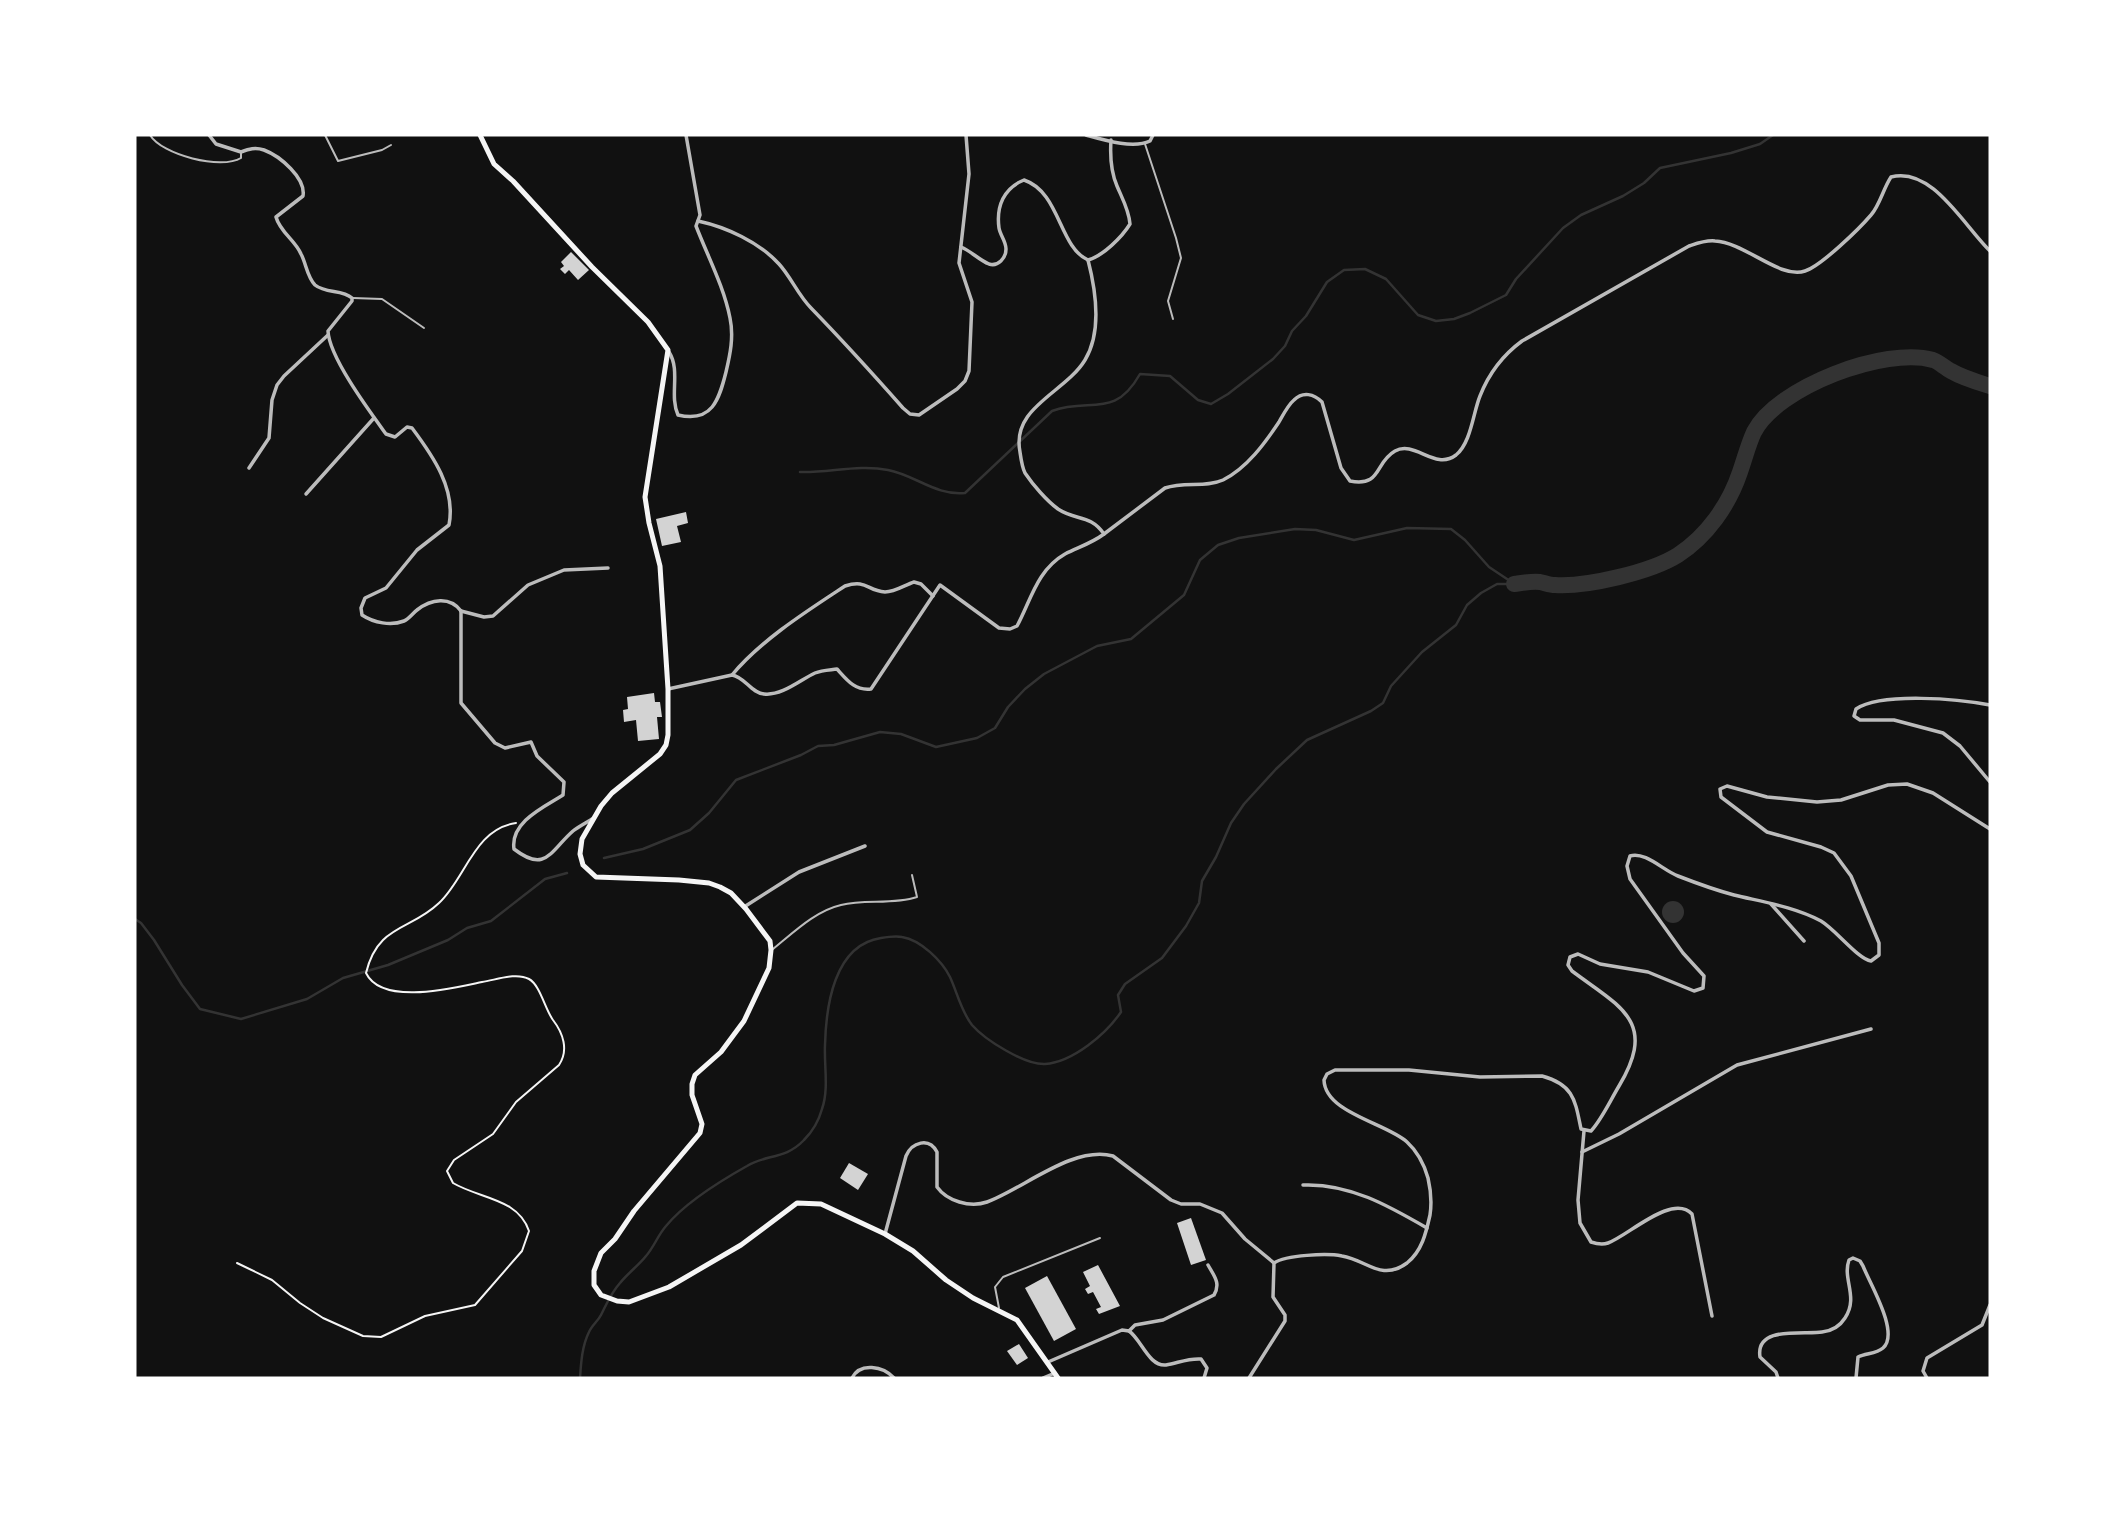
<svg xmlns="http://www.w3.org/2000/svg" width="2125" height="1513" font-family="'Noto Sans',sans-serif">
  <rect width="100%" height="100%" fill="#111"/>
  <!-- water -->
  <circle fill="#333" cx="1673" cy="912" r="11"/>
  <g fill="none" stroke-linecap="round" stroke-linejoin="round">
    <!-- stream -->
    <g stroke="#333" stroke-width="2.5">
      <path d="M800,472C829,473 859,464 888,470C915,475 936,496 965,493L1052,411C1090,397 1114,420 1140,374L1170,376L1198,400L1211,404L1228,394L1273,359L1285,346L1292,331L1306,316L1327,282L1344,270L1365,269L1386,279L1418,315L1436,321L1454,319L1470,313L1506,295L1516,279L1563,228L1581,215L1623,196L1644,183L1660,168L1731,153L1760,144L1773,135"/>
      <polyline points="604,858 643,849 690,830 709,813 736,780 801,755 818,746 834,745 880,732 901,734 936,747 977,738 995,728 1008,707 1025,689 1044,674 1097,646 1131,639 1184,595 1200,560 1218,545 1239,538 1295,529 1316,530 1354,540 1407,528 1451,529 1465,540 1489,567 1513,583"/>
      <polyline points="135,919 141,923 154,940 182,985 200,1009 241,1019 307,999 343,978 388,965 448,940 467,928 491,921 545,879 567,873"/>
      <path d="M580,1378C581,1363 582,1346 589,1332C592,1325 598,1321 601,1315C607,1303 611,1293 620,1283C628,1273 638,1266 646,1256C654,1247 658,1235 666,1226C684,1204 722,1180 747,1166C766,1154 785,1160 804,1140C812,1132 819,1120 822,1109C829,1089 824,1066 825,1045C826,1006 834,945 881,938C887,937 897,936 902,937C921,940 942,961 950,977C957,992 961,1011 972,1025C985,1040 1025,1065 1045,1064C1073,1062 1106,1034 1121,1012L1118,995L1125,984L1162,958L1186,926L1199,903L1202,881L1216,857L1231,823L1244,804L1276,769L1307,740L1371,711L1383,703L1391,686L1422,652L1456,625L1467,605L1481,593L1497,584H1514"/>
    </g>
    <!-- river -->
    <path stroke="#333" stroke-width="16" d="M1514,584C1522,583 1531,581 1540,582C1545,583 1550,585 1555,585C1587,587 1651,572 1678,555C1707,536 1729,505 1740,472C1745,458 1748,445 1754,432C1777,387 1886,346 1933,360C1939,362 1945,368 1951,371C1963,378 1977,382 1990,386"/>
  </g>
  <!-- building -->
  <g fill="#d3d3d3">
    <polygon points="571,252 589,270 578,280 569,270 565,274 560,269 564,266 561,262"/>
    <polygon points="686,512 688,523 677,526 681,542 662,546 656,519"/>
    <polygon points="654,693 655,702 660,702 662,717 657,717 659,739 638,741 636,720 624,722 623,710 628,709 627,697"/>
    <polygon points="849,1163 868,1174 858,1190 840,1178"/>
    <polygon points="1191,1218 1206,1260 1191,1265 1177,1223"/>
    <polygon points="1098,1265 1120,1306 1099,1314 1096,1309 1101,1307 1093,1292 1088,1294 1085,1289 1090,1286 1083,1272"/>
    <polygon points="1047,1276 1076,1329 1054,1341 1025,1288"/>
    <polygon points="1019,1344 1028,1358 1017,1365 1007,1351"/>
  </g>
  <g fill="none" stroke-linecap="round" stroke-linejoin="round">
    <!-- path -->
    <path stroke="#f5f5f5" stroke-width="2" d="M237,1263L272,1280L300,1303L323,1318L363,1336L381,1337L425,1316L475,1305L522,1251L529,1231C518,1198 480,1199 453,1183L447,1171L454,1160L493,1134L516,1102L559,1065C569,1050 563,1033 553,1020C545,1009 540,985 529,979C516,972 496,980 482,982C453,988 382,1006 366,973C378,924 410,931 439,903C466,878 474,829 516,823"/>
    <!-- service -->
    <g stroke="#bcbcbc" stroke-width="2">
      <path d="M150,135C162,155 221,170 241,158V153"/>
      <polyline points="325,135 338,161 382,150 391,145"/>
      <polyline points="1145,144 1176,238 1181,258 1168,301 1173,319"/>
      <polyline points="353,298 382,299 424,328"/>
      <path d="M773,949C793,933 815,911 841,905C865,899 893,905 917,897L912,875"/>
      <polyline points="999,1308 995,1287 1003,1277 1100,1238"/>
    </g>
    <!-- minor -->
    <g stroke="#bcbcbc" stroke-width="3.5">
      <path d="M209,135L216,144L241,152C249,149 255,147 264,150C280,156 306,178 303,196L276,217C280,232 295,240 301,254C306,263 307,277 315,285C326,294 342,289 352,298V301L328,331C329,357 370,412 386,434L395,437L407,427L412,428C433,456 456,489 449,525L417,550L386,588L365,598L361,608L362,615C374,623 391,626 404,621C409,619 413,613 417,610C431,599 450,596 461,611"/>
      <path d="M1086,135C1104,140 1133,149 1150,141L1153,135"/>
      <path d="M698,221C726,227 759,242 779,264C791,277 798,295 811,308C842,340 873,374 903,408L910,414L919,415L957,389L965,381L969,371L972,302L959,263L969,174L966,135"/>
      <path d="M961,247C971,251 979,260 989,264C998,267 1006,258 1006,249C1006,241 1000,235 999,228C996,206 1004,188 1024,180C1060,192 1059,247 1088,260"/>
      <path d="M1088,260C1103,256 1122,237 1130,224C1129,210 1122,198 1117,186C1111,172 1110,155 1111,140"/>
      <path d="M669,352C681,371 669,395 678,415C712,423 719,400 726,372C730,355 734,337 730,318C724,287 708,257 696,226L700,215L686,135"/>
      <polyline points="249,468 269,438 272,400 277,385 284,376 328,335"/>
      <polyline points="306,494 374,418"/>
      <path d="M1104,534L1165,488C1184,481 1205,488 1223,480C1247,468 1265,443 1279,422C1283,415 1288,405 1294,400C1303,391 1314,394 1322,402L1341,468L1350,481C1382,487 1374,463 1395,451C1415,440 1435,471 1456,455C1471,443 1473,413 1480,396C1489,373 1503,355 1522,341L1689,246C1698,243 1706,240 1715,241C1744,242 1781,280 1805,271C1821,266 1859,229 1871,215C1880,205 1883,189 1891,177C1932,166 1964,226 1990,251"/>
      <path d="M461,611V703L495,743L505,748L531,742L537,756L564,782L563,795C544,807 510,822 514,849C546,874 551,850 573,831C578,827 586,823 592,819"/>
      <polyline points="461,611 484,617 493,616 528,585 564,570 608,568"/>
      <path d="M732,675C761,640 807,611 845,586C867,579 867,591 885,592C895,592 905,585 914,582L921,584L933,596"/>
      <path d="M668,689L732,675C745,677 751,693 764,694C782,696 800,680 815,673C822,670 830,670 837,669C847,680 855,691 871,689L940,585L999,628L1010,629L1017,626C1031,600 1037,570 1065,554C1079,547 1092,543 1104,534C1090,514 1076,521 1058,509C1047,501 1033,485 1025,473C1022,467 1021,459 1020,452C1011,407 1065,393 1085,360C1102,332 1096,291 1088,260"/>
      <path d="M1990,705C1959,699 1882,692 1856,709L1854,716L1860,720H1894L1943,733L1960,746L1990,782"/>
      <polyline points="1771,904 1804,941"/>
      <polyline points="744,907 799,872 865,846"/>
      <path d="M1584,1131L1578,1200L1580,1223L1591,1242C1597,1244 1602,1245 1608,1243C1628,1236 1672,1193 1692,1214L1712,1316"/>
      <polyline points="1582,1152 1619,1134 1737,1065 1871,1029"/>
      <path d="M1303,1185C1349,1183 1389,1206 1427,1228"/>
      <path d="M885,1234L906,1156C912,1142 929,1137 937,1152V1187C947,1201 970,1208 987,1202C1023,1189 1073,1145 1113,1156L1171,1200L1181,1204H1200L1222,1213L1245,1239L1274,1263"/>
      <path d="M1129,1331C1141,1339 1149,1367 1166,1365C1178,1363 1188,1358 1201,1359L1207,1368L1204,1378"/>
      <path d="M1048,1362L1122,1330L1129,1331L1135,1325L1163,1320L1214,1295C1221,1283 1214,1276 1208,1265"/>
      <path d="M852,1378C860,1362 883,1366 894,1378"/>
      <polyline points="1043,1378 1055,1373"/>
      <path d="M1249,1378L1285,1321V1315L1273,1297L1274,1263C1286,1255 1327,1253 1342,1256C1367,1260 1381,1282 1407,1263C1422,1251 1426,1233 1430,1215C1432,1202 1431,1191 1428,1178C1424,1164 1418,1152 1407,1142C1386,1123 1325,1113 1324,1080L1327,1074L1335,1070H1409L1480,1077L1542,1076C1574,1085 1575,1100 1581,1129L1591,1131C1602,1119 1610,1101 1619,1086C1658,1021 1620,1007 1572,971L1568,965L1570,957L1578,954L1600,964L1648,972L1694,991L1703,988L1704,976L1683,953L1630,879L1627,866L1630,856C1645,851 1664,871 1678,876C1696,883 1715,890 1734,895C1763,902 1795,907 1821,921C1836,930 1858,959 1871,961L1879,955V943L1851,876L1834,853L1821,847L1767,832L1721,797L1720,789L1727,786L1767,797L1817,802L1841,800L1888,785L1907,784L1933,793L1990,829"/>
      <path d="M1778,1378L1776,1372L1760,1357C1755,1325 1805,1335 1822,1332C1831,1331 1840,1326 1845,1318C1859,1297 1842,1279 1849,1260L1853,1258L1860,1261L1863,1266C1870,1284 1900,1333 1883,1348C1876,1354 1866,1353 1858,1357L1856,1378"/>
      <polyline points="1927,1378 1923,1371 1927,1358 1982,1325 1990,1305"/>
    </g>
    <!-- secondary -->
    <polyline stroke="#f5f5f5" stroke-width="5" points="480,135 494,164 513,181 592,267 648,322 668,350 645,497 649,523 660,566 668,689 668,735 666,745 660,754 612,793 601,806 582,839 580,854 583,865 596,877 679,880 709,883 720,887 731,893 746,909 770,941 771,950 769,968 744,1021 721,1052 695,1075 692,1084 692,1095 702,1124 700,1133 634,1211 615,1239 601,1253 594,1271 594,1285 601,1295 617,1301 629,1302 669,1287 741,1245 797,1203 821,1204 885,1234 913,1251 946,1280 973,1298 1017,1320 1058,1378"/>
  </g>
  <!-- border -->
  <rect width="2125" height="1513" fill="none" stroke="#ffffff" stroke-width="273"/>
</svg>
